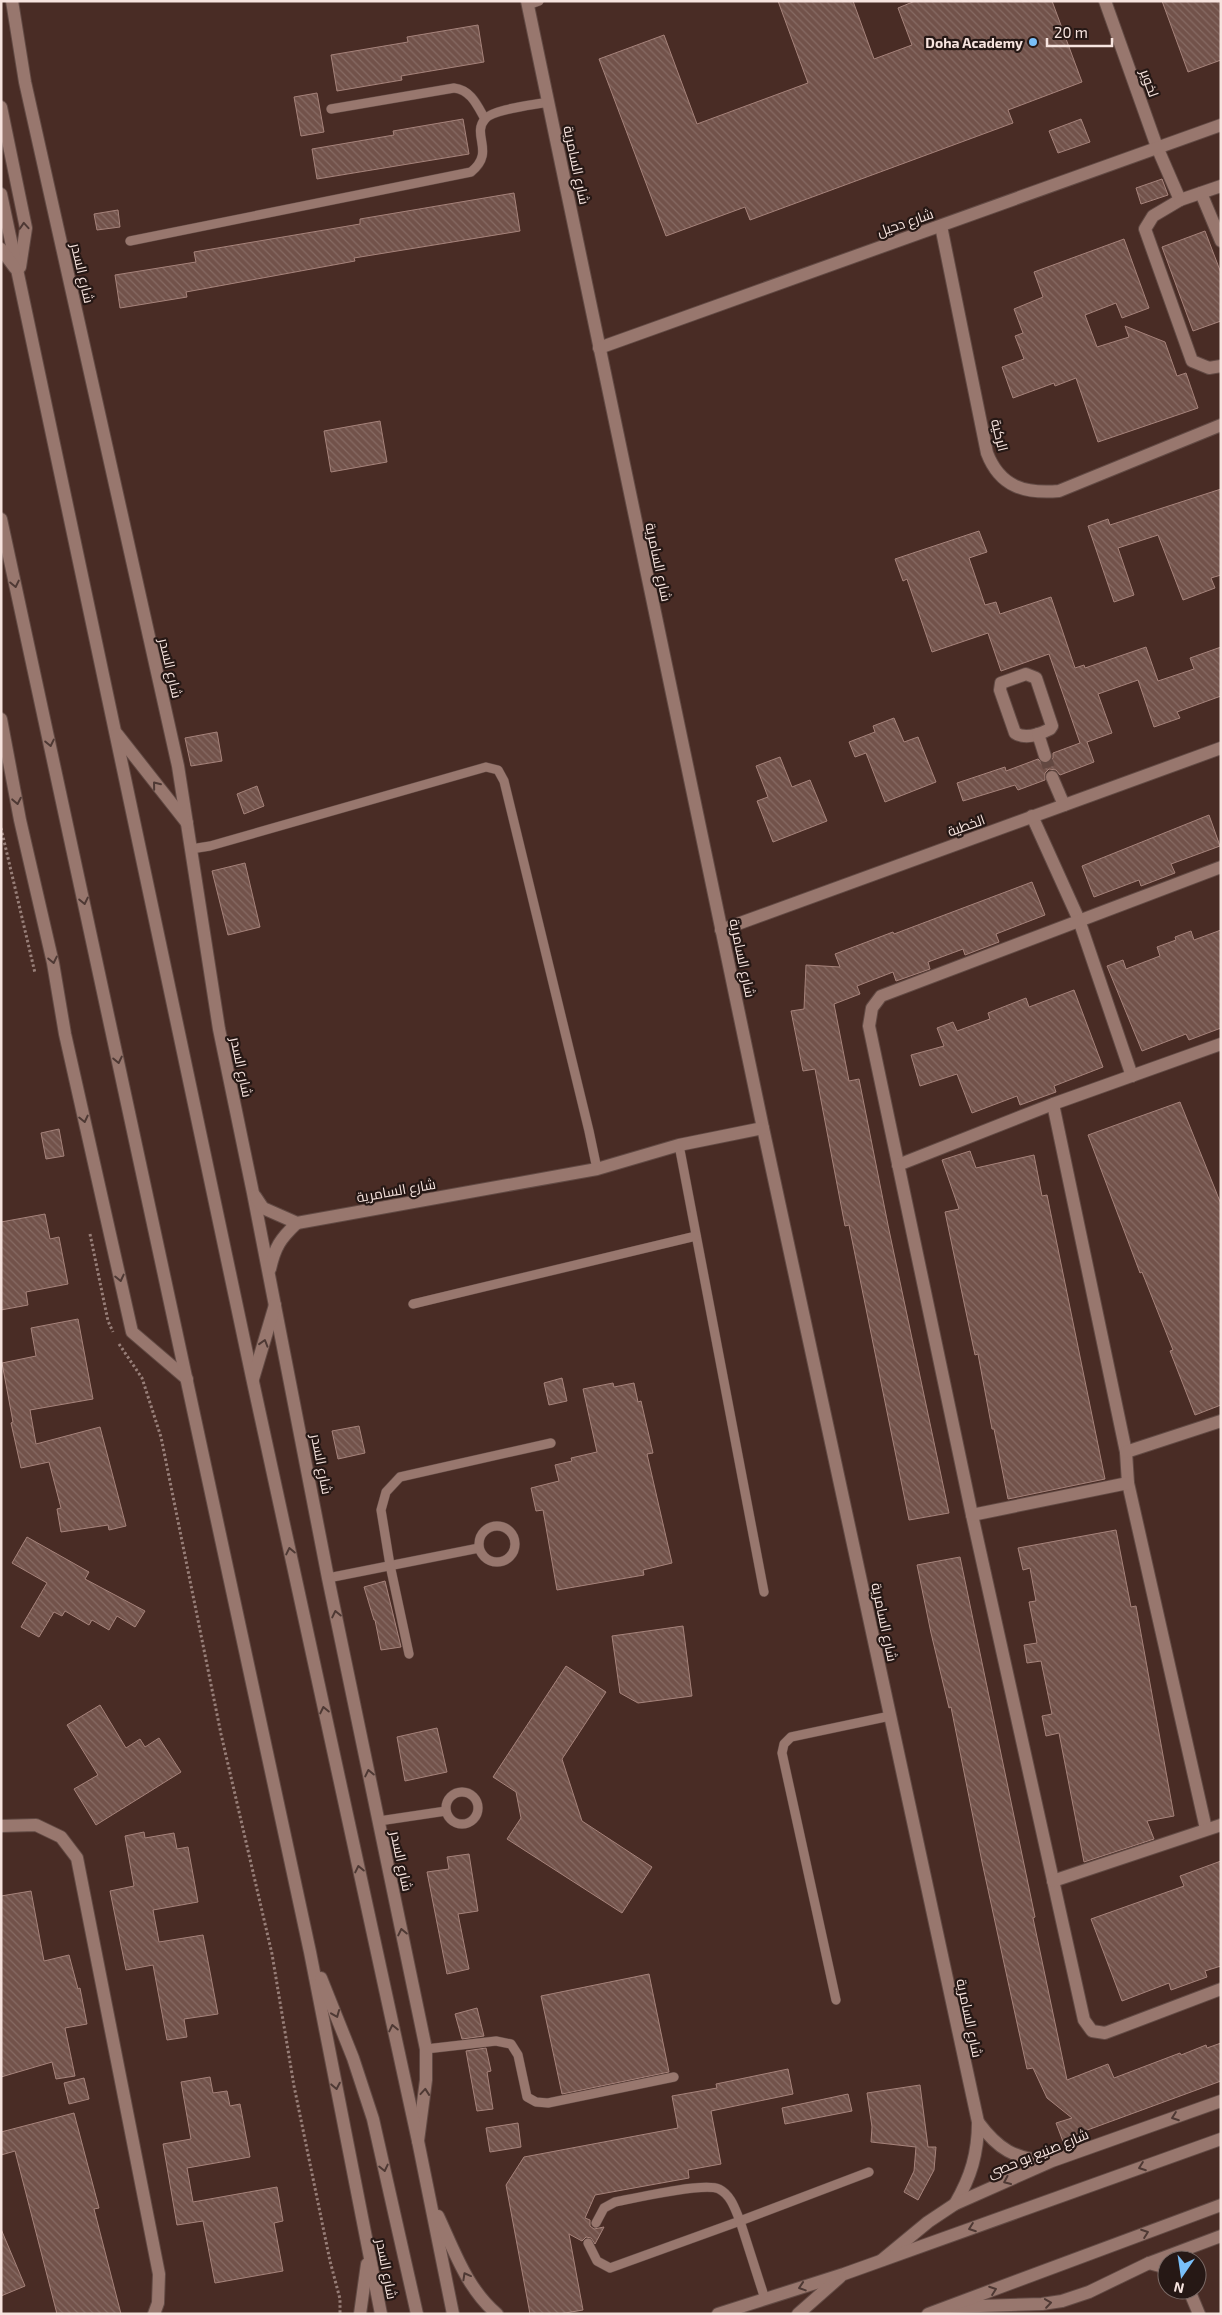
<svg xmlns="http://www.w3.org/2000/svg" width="1222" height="2315" font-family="'Exo 2',Cairo,sans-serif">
  <defs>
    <pattern id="building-back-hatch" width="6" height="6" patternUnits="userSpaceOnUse" patternTransform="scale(1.25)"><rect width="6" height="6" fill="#72524a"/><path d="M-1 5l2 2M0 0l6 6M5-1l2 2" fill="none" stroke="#876b64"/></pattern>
  </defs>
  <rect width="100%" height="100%" fill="#492c25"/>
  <!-- building -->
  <g fill="url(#building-back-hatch)" stroke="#a6837b">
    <polygon points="778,1 853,1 874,59 912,45 898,8 915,1 1052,1 1082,82 1008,110 1013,123 750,220 745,207 666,236 599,59 664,35 697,124 808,83"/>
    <polygon points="1162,1 1221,1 1221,60 1188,72"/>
    <polygon points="478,25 484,62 401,76 402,80 337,91 331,55 408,42 407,37"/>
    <polygon points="317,93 324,132 301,136 294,97"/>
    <polygon points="463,119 469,154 317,179 312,149 394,135 393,131"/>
    <polygon points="1081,119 1090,142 1058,153 1049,131"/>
    <polygon points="1162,179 1168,195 1141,204 1136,188"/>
    <polygon points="514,193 520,231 354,258 355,261 186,292 187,297 120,308 115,275 196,262 194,252 360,224 360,219"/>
    <polygon points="118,210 120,227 97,230 94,214"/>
    <polygon points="1205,231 1221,273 1221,321 1193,331 1162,247"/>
    <polygon points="1124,239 1149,308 1122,318 1116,303 1085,315 1097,347 1129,337 1125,326 1165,342 1177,376 1186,373 1198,408 1098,442 1076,378 1055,386 1054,383 1013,398 1002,367 1024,359 1015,336 1023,333 1014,309 1043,297 1034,272"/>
    <polygon points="380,421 387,462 331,472 324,431"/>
    <polygon points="1221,489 1221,575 1211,578 1215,588 1183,600 1158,535 1118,548 1134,595 1114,602 1088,526 1108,519 1110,525"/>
    <polygon points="979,531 987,552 969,558 985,605 996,602 1000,614 1051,597 1075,668 1084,665 1085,668 1146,647 1158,681 1194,669 1190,658 1221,647 1221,696 1177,712 1180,718 1154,727 1138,680 1098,694 1112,733 1087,742 1094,762 1060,775 1056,770 1049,769 1045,773 1045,780 1018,790 1015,785 963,801 957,783 1005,767 1006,771 1038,759 1043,764 1048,764 1053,758 1053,753 1080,743 1049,654 1001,671 988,633 932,652 907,579 903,581 895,559"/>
    <polygon points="894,718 904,742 918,737 936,782 885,802 866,753 855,757 849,742 875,732 873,726"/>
    <polygon points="217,732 222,761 191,766 185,738"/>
    <polygon points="780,757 792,787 810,780 827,821 773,842 757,801 768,797 756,766"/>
    <polygon points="257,786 264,806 244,814 237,794"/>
    <polygon points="1209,815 1220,846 1171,864 1175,873 1141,886 1139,880 1094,897 1082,866"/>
    <polygon points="245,863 260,927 228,935 212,871"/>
    <polygon points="1032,882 1045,915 996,934 999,942 965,955 963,949 928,962 930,969 896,981 893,972 857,986 860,994 834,1004 849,1081 859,1079 889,1230 949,1513 909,1520 849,1225 845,1226 815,1069 803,1071 791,1011 804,1009 806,965 840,967 835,954 893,932 894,934"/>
    <polygon points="1221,930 1221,1028 1189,1040 1186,1034 1142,1051 1107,966 1123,960 1126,969 1160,956 1157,947 1176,940 1175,937 1191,931 1194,940"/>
    <polygon points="1074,990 1103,1067 1054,1086 1056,1092 1020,1105 1017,1096 972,1113 957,1074 920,1086 911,1055 944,1046 937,1028 953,1022 957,1031 990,1019 988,1013 1026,998 1029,1007"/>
    <polygon points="1180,1102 1221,1204 1221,1405 1195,1415 1170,1351 1173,1350 1142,1272 1140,1273 1088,1135"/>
    <polygon points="59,1129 64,1156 46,1159 41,1133"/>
    <polygon points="970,1151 976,1168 1034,1155 1042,1196 1047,1195 1105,1479 1008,1499 994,1429 992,1429 978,1354 975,1355 945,1212 959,1209 942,1160"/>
    <polygon points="45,1214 50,1239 59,1237 68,1284 26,1292 28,1305 1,1310 1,1222"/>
    <polygon points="78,1319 93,1399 30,1410 36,1444 100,1427 126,1526 109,1530 108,1525 61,1532 57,1509 61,1508 49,1462 21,1468 11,1423 13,1422 2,1363 36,1356 31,1328"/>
    <polygon points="562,1378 567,1401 549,1405 544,1383"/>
    <polygon points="613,1383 614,1387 634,1383 638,1402 641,1401 653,1453 647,1454 672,1563 643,1570 644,1575 557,1590 543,1510 536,1511 531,1488 559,1481 555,1465 572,1461 571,1458 597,1452 583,1389"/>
    <polygon points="359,1426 365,1453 338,1459 332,1431"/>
    <polygon points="1116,1530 1131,1607 1136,1606 1174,1816 1147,1821 1154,1839 1084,1862 1059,1733 1046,1736 1042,1716 1052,1714 1041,1661 1027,1663 1024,1645 1037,1643 1029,1602 1036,1601 1030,1568 1023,1570 1018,1548"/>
    <polygon points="27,1537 89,1572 85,1579 145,1611 135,1627 117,1616 109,1630 92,1620 89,1625 65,1611 62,1616 54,1612 39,1637 21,1627 47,1583 12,1563"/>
    <polygon points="960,1557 1035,1917 1033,1918 1067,2080 1108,2064 1114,2078 1180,2053 1181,2055 1206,2045 1207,2048 1221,2043 1221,2081 1082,2132 1084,2136 1064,2144 1056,2123 1072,2118 1047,2098 1033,2068 1027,2069 982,1862 951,1707 949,1708 931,1633 917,1565"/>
    <polygon points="385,1581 401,1647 381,1650 375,1620 374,1620 364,1587"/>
    <polygon points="683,1626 692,1696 638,1703 620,1693 612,1636"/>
    <polygon points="566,1666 606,1692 562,1759 582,1821 652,1867 622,1913 507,1839 521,1818 516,1792 493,1777"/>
    <polygon points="100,1705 126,1748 140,1739 145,1747 159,1738 181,1772 96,1825 74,1789 98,1775 67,1725"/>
    <polygon points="437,1728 447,1772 405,1781 397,1737"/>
    <polygon points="144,1832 145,1838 174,1833 177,1849 188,1847 198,1902 153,1910 159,1942 203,1935 218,2014 184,2019 187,2037 167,2040 153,1965 126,1970 110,1891 134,1886 125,1836"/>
    <polygon points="469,1854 478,1911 458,1914 469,1969 447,1974 427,1872 449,1869 447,1857"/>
    <polygon points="1221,1861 1221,1966 1205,1971 1207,1977 1171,1990 1169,1983 1122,2001 1091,1919 1184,1886 1180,1876"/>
    <polygon points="31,1891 44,1961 69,1955 78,1989 80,1988 87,2024 65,2028 75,2076 56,2079 52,2062 1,2077 1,1896"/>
    <polygon points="649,1974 669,2072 562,2094 541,1996"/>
    <polygon points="477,2008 484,2036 462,2039 455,2014"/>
    <polygon points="486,2048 491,2071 487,2072 493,2109 477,2111 466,2051"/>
    <polygon points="788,2069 793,2094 711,2111 721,2164 688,2170 689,2178 595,2195 585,2218 590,2220 590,2226 594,2229 604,2227 595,2244 591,2238 586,2237 582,2241 569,2234 583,2310 559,2314 530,2314 506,2185 524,2157 678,2128 672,2096 717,2088 716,2084"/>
    <polygon points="210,2077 213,2093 227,2091 230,2106 240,2104 250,2157 187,2168 193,2202 277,2187 283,2221 274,2223 283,2271 215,2283 203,2221 177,2225 163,2144 191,2139 181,2082"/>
    <polygon points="84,2078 89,2099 69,2104 64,2083"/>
    <polygon points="920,2085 928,2147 936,2147 934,2170 918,2200 904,2192 914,2171 916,2147 871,2142 872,2127 867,2093"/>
    <polygon points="848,2094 852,2111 785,2124 782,2108"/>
    <polygon points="74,2113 99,2208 94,2209 121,2314 57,2314 15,2151 1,2155 1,2132"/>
    <polygon points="518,2123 521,2147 490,2152 486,2128"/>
    <polygon points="1,2229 25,2286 1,2296"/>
  </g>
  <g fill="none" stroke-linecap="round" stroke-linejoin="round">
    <!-- street-tunnel -->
    <polyline stroke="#634841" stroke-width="12" stroke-dasharray="12 6" stroke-linecap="butt" points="1045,756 1052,777"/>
    <defs>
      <g id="lane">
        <polyline points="528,5 539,1"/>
        <path d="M331,109L454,88C471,90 477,105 485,119"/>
        <path d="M130,241L471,172C496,152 471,135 485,119C493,109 534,105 548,102"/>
        <polyline points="191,849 210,846 486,767 498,770 504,781 589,1131 597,1169"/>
        <polyline points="679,1145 764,1592"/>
        <polyline points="413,1304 696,1236"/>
        <circle cx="497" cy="1544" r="18"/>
        <polyline points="328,1578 479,1548"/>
        <polyline points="409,1654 390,1565 381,1510 386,1492 400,1477 551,1443"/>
        <circle cx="462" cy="1808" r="16"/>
        <polyline points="379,1821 446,1811"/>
        <polyline points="836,2000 782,1753 784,1744 791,1737 890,1716"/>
        <polyline points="426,2049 496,2041 511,2044 518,2055 527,2097 536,2102 548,2103 674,2077"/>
        <path d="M588,2243L597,2261L610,2268L740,2221C735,2209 731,2195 719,2189C704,2182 635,2198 615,2202L604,2208L596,2223"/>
        <polyline points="765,2299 740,2221 869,2172"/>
      </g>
      <g id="street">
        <polyline points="12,1 25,82 178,766 219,1029 253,1193 328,1578 426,2049 426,2080 418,2141"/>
        <path d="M527,1L763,1128L978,2122C978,2153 971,2177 955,2204"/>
        <polyline points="1105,1 1157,147 1180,200 1153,216 1145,229 1192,361 1209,368 1221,366"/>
        <polyline points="1201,193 1221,241"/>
        <polyline points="1180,200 1221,186"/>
        <path d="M941,226L987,453C1000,487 1025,494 1059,491L1221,425"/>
        <polyline points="599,348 1221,125"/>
        <path d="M1026,674L1036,678L1052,726L1050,729C1040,734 1026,740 1015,733L1000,690L1001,683Z"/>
        <polyline points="1,719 20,820 53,963 65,1034 132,1332 187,1379"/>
        <polyline points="1038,734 1045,756"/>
        <polyline points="1052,777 1064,805"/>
        <polyline points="1032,816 1079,920 1132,1076"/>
        <polyline points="1221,867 881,996 872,1008 869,1026 972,1515 1084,2020 1092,2031 1105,2033 1221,1989"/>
        <polyline points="721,930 1221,748"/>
        <polyline points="1053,1104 1126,1452 1128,1483 1206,1829"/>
        <polyline points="898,1165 1053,1104 1221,1044"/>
        <polyline points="255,1196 263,1208 297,1223 597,1169 679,1145 763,1128"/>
        <path d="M270,1269C275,1247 280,1239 297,1223"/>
        <polyline points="1126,1452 1221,1421"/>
        <polyline points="972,1515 1128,1483"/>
        <polyline points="1,1826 36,1825 61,1837 77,1858 159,2274 158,2303 154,2314"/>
        <polyline points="1053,1881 1221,1825"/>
        <path d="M978,2122C998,2149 1014,2159 1049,2161"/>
        <polyline points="882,2260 928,2222 955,2204 1052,2161 1221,2101"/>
        <polyline points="1149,2263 1167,2268"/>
        <polyline points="1189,2290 1199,2314"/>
        <polyline points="950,2307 1042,2304 1062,2301 1089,2292 1149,2263 1221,2236"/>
      </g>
      <g id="secondary">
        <polyline points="1,107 26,228 20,267"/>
        <polyline points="1,194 253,1382 418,2141 453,2314"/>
        <polyline points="1,249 15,268"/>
        <polyline points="1,519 310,1952 381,2314"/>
        <polyline points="117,734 187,823"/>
        <polyline points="253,1379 275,1305"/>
        <polyline points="321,1978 353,2058 373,2119 417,2314"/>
        <path d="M438,2216C454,2250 467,2289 497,2314"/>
        <polyline points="360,2314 367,2264"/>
        <polyline points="718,2314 844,2274 1221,2139"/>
        <polyline points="798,2314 840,2277"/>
        <polyline points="928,2314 1221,2205"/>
      </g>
    </defs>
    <!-- lane casing -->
    <use href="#lane" stroke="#624a44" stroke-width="10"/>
    <!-- street casing -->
    <use href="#street" stroke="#624a44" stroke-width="14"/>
    <!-- secondary casing -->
    <use href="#secondary" stroke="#624a44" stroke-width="14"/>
    <!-- path -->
    <g stroke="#987f79" stroke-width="3" stroke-dasharray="2.5 2.5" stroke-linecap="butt">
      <polyline points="1,828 35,973"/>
      <polyline points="90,1234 108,1321 113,1332"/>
      <polyline points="119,1344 142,1378 161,1437 221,1734 272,1954 294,2086 330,2261 340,2299 340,2314"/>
    </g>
    <!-- lane -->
    <use href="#lane" stroke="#98776e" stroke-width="9"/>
    <!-- street -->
    <use href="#street" stroke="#98776e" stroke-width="12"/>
    <!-- secondary -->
    <use href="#secondary" stroke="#98776e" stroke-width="12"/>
  </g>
  <!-- one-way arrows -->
  <defs><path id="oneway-chevron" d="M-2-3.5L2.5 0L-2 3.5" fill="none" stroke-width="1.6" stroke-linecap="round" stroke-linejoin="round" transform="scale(1.25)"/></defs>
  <g stroke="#4e3934">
    <use href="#oneway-chevron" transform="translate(24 226) rotate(-94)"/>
    <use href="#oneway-chevron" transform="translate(15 584) rotate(78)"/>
    <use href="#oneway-chevron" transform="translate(50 743) rotate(78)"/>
    <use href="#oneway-chevron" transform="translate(156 785) rotate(-129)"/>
    <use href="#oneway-chevron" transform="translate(17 801) rotate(79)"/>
    <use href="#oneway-chevron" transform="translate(84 901) rotate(78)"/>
    <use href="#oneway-chevron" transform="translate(53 960) rotate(78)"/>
    <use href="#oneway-chevron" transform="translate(118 1060) rotate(78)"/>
    <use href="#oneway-chevron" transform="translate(84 1119) rotate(77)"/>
    <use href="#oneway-chevron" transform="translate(120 1278) rotate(77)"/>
    <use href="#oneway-chevron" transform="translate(264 1343) rotate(-73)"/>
    <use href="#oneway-chevron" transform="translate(290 1551) rotate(-102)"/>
    <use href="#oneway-chevron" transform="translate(336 1614) rotate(-102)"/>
    <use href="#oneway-chevron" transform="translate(324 1710) rotate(-102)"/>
    <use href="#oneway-chevron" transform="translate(369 1773) rotate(-102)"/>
    <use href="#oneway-chevron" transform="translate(359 1869) rotate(-102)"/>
    <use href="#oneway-chevron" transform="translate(402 1932) rotate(-102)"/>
    <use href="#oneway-chevron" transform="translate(336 2014) rotate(68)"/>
    <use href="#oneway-chevron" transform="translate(393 2028) rotate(-102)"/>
    <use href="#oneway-chevron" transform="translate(336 2086) rotate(79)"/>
    <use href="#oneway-chevron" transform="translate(425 2092) rotate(-85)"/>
    <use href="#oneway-chevron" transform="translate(1175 2117) rotate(160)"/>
    <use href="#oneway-chevron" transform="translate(1142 2167) rotate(160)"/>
    <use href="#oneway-chevron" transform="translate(384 2168) rotate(77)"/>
    <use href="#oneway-chevron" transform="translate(1007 2181) rotate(156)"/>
    <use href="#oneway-chevron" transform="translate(972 2228) rotate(160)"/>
    <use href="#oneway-chevron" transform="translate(1145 2233) rotate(-20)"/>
    <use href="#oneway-chevron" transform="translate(466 2276) rotate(-119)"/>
    <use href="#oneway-chevron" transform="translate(802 2287) rotate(162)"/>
    <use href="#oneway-chevron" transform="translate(993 2290) rotate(-20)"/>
    <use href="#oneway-chevron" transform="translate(1048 2303) rotate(-8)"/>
  </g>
  <!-- markers -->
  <circle fill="#79bff8" stroke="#261815" stroke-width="2" cx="1033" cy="42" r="5"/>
  <g text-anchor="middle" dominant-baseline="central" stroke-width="4.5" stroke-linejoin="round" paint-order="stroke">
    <!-- poi labels -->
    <g font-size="14" font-weight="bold" fill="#f7e4df" stroke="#261815" text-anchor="end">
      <text x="1023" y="42">Doha Academy</text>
    </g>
    <!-- street labels -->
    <g font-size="14" fill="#f7e4df" stroke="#261815">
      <text transform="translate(1150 83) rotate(70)">لخوير</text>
      <text transform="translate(577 165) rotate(78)">شارع السامرية</text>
      <text transform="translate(905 222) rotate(-19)">شارع دحيل</text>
      <text transform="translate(83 273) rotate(77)">شارع السدر</text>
      <text transform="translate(1000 435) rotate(76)">الركية</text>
      <text transform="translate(659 562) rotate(78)">شارع السامرية</text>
      <text transform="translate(171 668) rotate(77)">شارع السدر</text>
      <text transform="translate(966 825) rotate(-20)">الخطية</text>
      <text transform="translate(743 958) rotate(78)">شارع السامرية</text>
      <text transform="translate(242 1067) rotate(78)">شارع السدر</text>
      <text transform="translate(396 1190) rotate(-10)">شارع السامرية</text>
      <text transform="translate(322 1464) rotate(79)">شارع السدر</text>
      <text transform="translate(885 1622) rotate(78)">شارع السامرية</text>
      <text transform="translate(402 1861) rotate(78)">شارع السدر</text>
      <text transform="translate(970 2018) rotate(78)">شارع السامرية</text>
      <text transform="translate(1038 2153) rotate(-22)">شارع صنيع بو حصى</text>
      <text transform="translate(387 2269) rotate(79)">شارع السدر</text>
    </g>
  </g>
  <!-- border -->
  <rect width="1222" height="2315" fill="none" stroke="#f7e4df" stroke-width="5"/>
  <!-- north arrow -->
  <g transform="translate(1182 2275) rotate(193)"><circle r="24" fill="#261815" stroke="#7a6a66"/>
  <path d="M0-4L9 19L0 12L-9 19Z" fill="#79bff8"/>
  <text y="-8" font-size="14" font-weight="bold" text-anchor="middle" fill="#f7e4df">N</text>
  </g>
  <!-- scale -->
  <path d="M1047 38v8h65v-8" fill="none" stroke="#f7e4df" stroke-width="2.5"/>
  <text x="1054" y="38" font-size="15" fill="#f7e4df" stroke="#261815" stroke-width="4" paint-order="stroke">20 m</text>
</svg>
